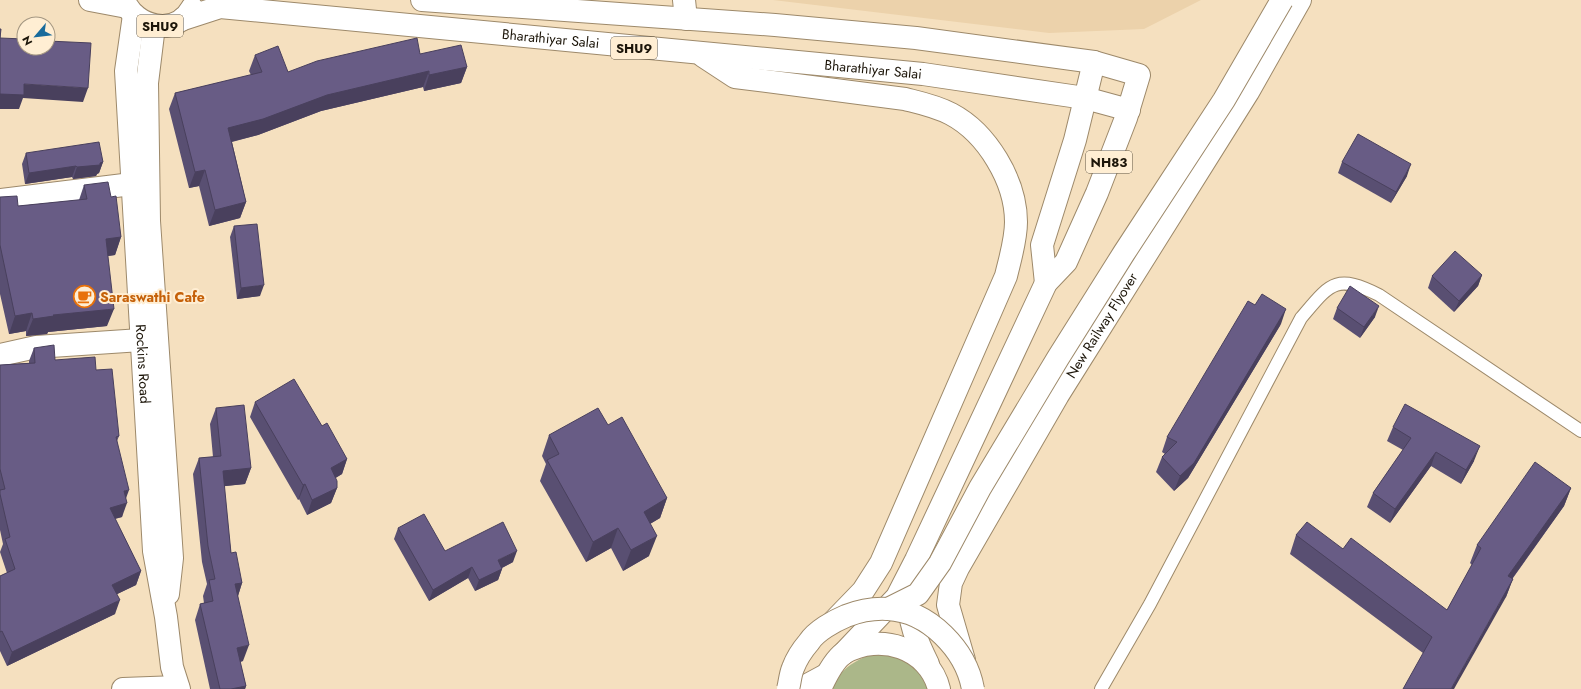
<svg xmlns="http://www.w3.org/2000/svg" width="1581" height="689" font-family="Jost,sans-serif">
  <rect width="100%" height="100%" fill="#f5e0bf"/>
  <!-- built -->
  <polygon fill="#ecd2ab" points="773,0 1201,0 1144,29 1049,33"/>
  <!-- green -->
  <path fill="#abb789" d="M872,654H889L918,668L930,689H833C838,670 854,661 872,654Z"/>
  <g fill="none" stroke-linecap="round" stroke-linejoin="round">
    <defs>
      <path id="lane" d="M1101,689L1150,604L1301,318C1330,284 1335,273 1379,295L1581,431"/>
      <g id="street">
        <polyline points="684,0 686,19"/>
        <polyline points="0,200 132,184"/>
        <polyline points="0,355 36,347 141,340"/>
      </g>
      <g id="secondary">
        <path id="s1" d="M134,15L126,71L154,551L166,617L172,667L179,689"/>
        <polyline points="154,26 147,83 149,221 172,558 168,594"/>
        <polyline points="123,689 178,687"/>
        <polyline points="800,689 826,675"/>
      </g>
      <g id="primary">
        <polyline points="90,0 127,7"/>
        <path d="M124,0C135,28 176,37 192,8"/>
        <polyline points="422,0 775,25 916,38 1094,62 1139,75 1126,118 1097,193 1066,262 1046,283 916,560 897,597 843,654"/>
        <path id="s2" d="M183,19L220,7L923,74L1085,98L1129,110"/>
        <path d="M703,56L735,77L905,99C921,103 936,106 951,114C987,133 1016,181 1016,222C1016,240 1010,259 1006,276L881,563L863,591L834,621"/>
        <polyline points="1046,283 1042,245 1075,140 1094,62"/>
        <path d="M909,596C908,621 917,642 928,664"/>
        <path d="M820,689C825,678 834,660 844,653C880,632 929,648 939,689"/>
      </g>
      <g id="highway">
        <path id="s3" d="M964,660L948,605L951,583L958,568L1058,395L1248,92L1300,0"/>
      </g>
    </defs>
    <!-- lane casing -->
    <use href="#lane" stroke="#9d896a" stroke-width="14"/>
    <!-- street casing -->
    <use href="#street" stroke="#9d896a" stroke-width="24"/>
    <!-- secondary casing -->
    <use href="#secondary" stroke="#9d896a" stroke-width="24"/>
    <!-- primary casing -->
    <use href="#primary" stroke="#9d896a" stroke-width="24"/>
    <!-- highway casing -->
    <use href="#highway" stroke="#9d896a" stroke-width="24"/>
    <!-- lane -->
    <use href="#lane" stroke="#fff" stroke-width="12"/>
    <!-- street -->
    <use href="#street" stroke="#fff" stroke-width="22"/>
    <!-- secondary -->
    <use href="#secondary" stroke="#fff" stroke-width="22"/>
    <!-- primary -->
    <use href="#primary" stroke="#fff" stroke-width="22"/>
    <!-- highway -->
    <use href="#highway" stroke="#fff" stroke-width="22"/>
    <defs>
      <g id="highway-bridge">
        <polyline points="888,609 918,594 940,563 980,488 1058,358 1124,253 1224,100 1282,0"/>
        <path d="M788,689C790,682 790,675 793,668C796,660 803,649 809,642C816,631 834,621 846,616C859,611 873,608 888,609C929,611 966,650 973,689"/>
      </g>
    </defs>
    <!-- highway-bridge casing -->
    <use href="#highway-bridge" stroke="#9d896a" stroke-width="24" stroke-linecap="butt"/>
    <!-- highway-bridge -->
    <use href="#highway-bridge" stroke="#fff" stroke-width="22"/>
  </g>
  <!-- wall -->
  <g fill="#594f72">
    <polygon points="420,54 467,67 461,83 424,91 423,87 321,111 258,135 232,142 246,202 240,218 209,226 199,186 189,188 169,109 175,93 251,75 249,71 255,55 288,72"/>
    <polygon points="26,153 103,162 99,173 97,174 96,176 73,179 72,177 25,184 22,164"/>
    <polygon points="1342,162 1407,176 1391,203 1338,173"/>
    <polygon points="84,185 111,197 121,237 115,255 108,256 107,326 48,332 47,334 26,336 26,331 9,334 0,294 0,197 18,206 79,200"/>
    <polygon points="234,226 260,296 237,299 230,237"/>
    <polygon points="1482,275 1478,286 1454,312 1428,288 1432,276"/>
    <polygon points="1337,308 1375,317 1360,338 1333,319"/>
    <polygon points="1281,324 1188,478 1174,491 1156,472 1162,457 1165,454 1162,452 1167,437"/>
    <polygon points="34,348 55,360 96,370 119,436 117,441 126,498 122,517 115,519 141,571 136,585 117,594 115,614 7,666 0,651 0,576 7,573 0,552 3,544 0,530 0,365 29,363 29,361"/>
    <polygon points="255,402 322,426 347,459 342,474 335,478 337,488 331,503 307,515 299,499 298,500 250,417"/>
    <polygon points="216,408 251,468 245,484 224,486 231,553 242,583 238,596 243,661 240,662 246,686 245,689 210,689 195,620 200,604 204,603 203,596 207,584 202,562 193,474 199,458 213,457 210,424"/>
    <polygon points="608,425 667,498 660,518 650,524 649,556 623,571 611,548 586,562 540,481 546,464 542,456 549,435"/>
    <polygon points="1393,427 1474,461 1461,484 1431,466 1390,523 1367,507 1373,493 1403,450 1387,441"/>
    <polygon points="1571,488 1564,506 1513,578 1506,597 1423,653 1290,554 1296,535 1343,549 1447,610 1472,565 1470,563 1477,545"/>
    <polygon points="398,528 445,551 513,562 502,568 502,569 498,580 475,591 468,578 429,601 394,539"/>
  </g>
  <!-- shaded-wall -->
  <g fill="#49405d">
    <polygon points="467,67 461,83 424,91 429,75"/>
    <polygon points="429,71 423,87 321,111 258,135 222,144 228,128 327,95"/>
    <polygon points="24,84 88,88 83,102 23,98 19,109 0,109 0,94"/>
    <polygon points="103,162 99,173 97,174 96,176 73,179 77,167"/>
    <polygon points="1411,164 1407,176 1391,203 1396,192"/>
    <polygon points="76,166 72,177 25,184 29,173"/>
    <polygon points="205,170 199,186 189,188 195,172"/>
    <polygon points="246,202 240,218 209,226 215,210"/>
    <polygon points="121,237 115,255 100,257 106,239"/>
    <polygon points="1482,275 1478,286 1454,312 1459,301"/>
    <polygon points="264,285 260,296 237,299 241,288"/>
    <polygon points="1379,306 1375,317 1360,338 1364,327"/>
    <polygon points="114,309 107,326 48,332 47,334 26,336 33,319 53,315"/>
    <polygon points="1286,309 1281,324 1188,478 1174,491 1180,476"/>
    <polygon points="32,313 26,331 9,334 15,316"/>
    <polygon points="1480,446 1474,461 1461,484 1466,470"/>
    <polygon points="1436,452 1431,466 1390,523 1395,509"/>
    <polygon points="347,459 342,474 326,484 331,468"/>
    <polygon points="251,468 245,484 217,487 223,471"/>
    <polygon points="305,484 299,499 298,500 303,485"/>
    <polygon points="337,488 331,503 307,515 312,500"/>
    <polygon points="1571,488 1564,506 1501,594 1508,576"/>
    <polygon points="129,490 124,504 124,491"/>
    <polygon points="667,498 660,518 636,532 644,512"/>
    <polygon points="127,503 122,517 105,521 110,508"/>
    <polygon points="618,528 611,548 586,562 593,542"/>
    <polygon points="657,536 649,556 623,571 631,550"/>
    <polygon points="517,551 513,562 494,572 498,560"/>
    <polygon points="472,567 468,578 429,601 433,590"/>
    <polygon points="502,569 498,580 475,591 479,580"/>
    <polygon points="141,571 136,585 107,599 112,585"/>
    <polygon points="1513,579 1506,597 1454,689 1451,689"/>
    <polygon points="242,583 237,599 235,584"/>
    <polygon points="120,600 115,614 7,666 12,652"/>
    <polygon points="249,645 243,661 231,664 237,648"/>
    <polygon points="246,686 245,689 231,689"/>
  </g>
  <!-- building -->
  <g fill="#685c85" stroke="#49405d">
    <polygon points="0,29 1,29 0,38 24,39 24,48 48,48 48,41 91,43 88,88 24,84 24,95 0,94"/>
    <polygon points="417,38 420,54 461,45 467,67 429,75 429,71 327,95 263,119 228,128 246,202 215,210 205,170 195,172 175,93 262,72 255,55 278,46 288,72 317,61"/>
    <polygon points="1358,134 1411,164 1396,192 1342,162"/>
    <polygon points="99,142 103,162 100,163 100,165 77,167 76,166 29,173 26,153"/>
    <polygon points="108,182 111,197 116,196 121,237 106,239 114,309 53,315 54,316 33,319 32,313 15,316 0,245 0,197 17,196 18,206 87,199 84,185"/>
    <polygon points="257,224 264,285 241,288 234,226"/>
    <polygon points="1455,251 1482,275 1459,301 1432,276"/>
    <polygon points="1350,286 1379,306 1364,327 1337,308"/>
    <polygon points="1262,294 1286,309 1194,463 1180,476 1162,457 1177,442 1167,437 1248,301 1255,305"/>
    <polygon points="54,345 55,360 95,357 96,370 112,369 119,436 116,437 129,490 124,491 127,503 110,508 141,571 112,585 120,600 12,652 2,631 0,632 0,576 15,569 5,539 10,537 0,494 0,490 5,489 0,469 0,365 35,363 34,348"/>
    <polygon points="294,379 322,426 327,423 347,459 331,468 337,481 337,488 312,500 305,484 303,485 255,402"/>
    <polygon points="1405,404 1480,446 1466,470 1436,452 1395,509 1373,493 1411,438 1393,427"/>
    <polygon points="244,405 251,468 223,471 231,553 236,552 242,583 235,584 249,645 237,648 246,686 231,689 220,689 200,604 213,601 209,580 215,579 208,546 199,458 221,456 216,408"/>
    <polygon points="598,408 608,425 622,417 667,498 644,512 657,536 631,550 618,528 593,542 547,460 559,454 549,435"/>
    <polygon points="1535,462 1571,488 1508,576 1513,579 1451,689 1403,689 1432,637 1296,535 1307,522 1343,549 1351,538 1447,610 1481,548 1477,545"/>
    <polygon points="424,514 445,551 503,522 517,551 498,560 502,569 479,580 472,567 433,590 398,528"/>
  </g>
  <!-- icons -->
  <defs>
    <symbol id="cafe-ring" viewBox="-11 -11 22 22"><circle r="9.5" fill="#ffeed3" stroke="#e8710a" stroke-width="1.5"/><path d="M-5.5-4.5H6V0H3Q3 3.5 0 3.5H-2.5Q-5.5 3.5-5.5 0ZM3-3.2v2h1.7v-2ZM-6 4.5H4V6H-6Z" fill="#e8710a"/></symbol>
  </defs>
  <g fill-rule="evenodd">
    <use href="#cafe-ring" x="72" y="284" width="25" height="25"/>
  </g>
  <g text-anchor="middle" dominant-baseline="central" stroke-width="4" stroke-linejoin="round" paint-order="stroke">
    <!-- shield labels -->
    <g fill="#ffeed3" stroke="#605646" stroke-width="1">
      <rect x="137" y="15" width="46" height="22" rx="3"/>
      <rect x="611" y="37" width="46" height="22" rx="3"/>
      <rect x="1086" y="151" width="46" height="22" rx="3"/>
    </g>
    <g font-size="13" font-weight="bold" fill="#1c1509">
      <text x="160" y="26">SHU9</text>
      <text x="634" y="48">SHU9</text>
      <text x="1109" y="162">NH83</text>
    </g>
    <!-- street labels -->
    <g font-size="14" fill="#1c1509" stroke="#ffeed3">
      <text stroke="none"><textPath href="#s2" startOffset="371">Bharathiyar Salai</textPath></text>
      <text stroke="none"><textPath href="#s2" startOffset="695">Bharathiyar Salai</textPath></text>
      <text stroke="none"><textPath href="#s3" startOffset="378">New Railway Flyover</textPath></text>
      <text stroke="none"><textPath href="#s1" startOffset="350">Rockins Road</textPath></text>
    </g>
    <!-- food labels -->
    <g font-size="14" font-weight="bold" fill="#c56008" stroke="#ffeed3" text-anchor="start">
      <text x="100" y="297">Saraswathi Cafe</text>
    </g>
  </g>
  <!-- north arrow -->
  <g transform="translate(36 36) rotate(242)"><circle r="19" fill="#ffeed3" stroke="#a49782"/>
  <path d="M0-3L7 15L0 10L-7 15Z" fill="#196b9c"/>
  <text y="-6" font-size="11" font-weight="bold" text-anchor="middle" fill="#1c1509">N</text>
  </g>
</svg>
